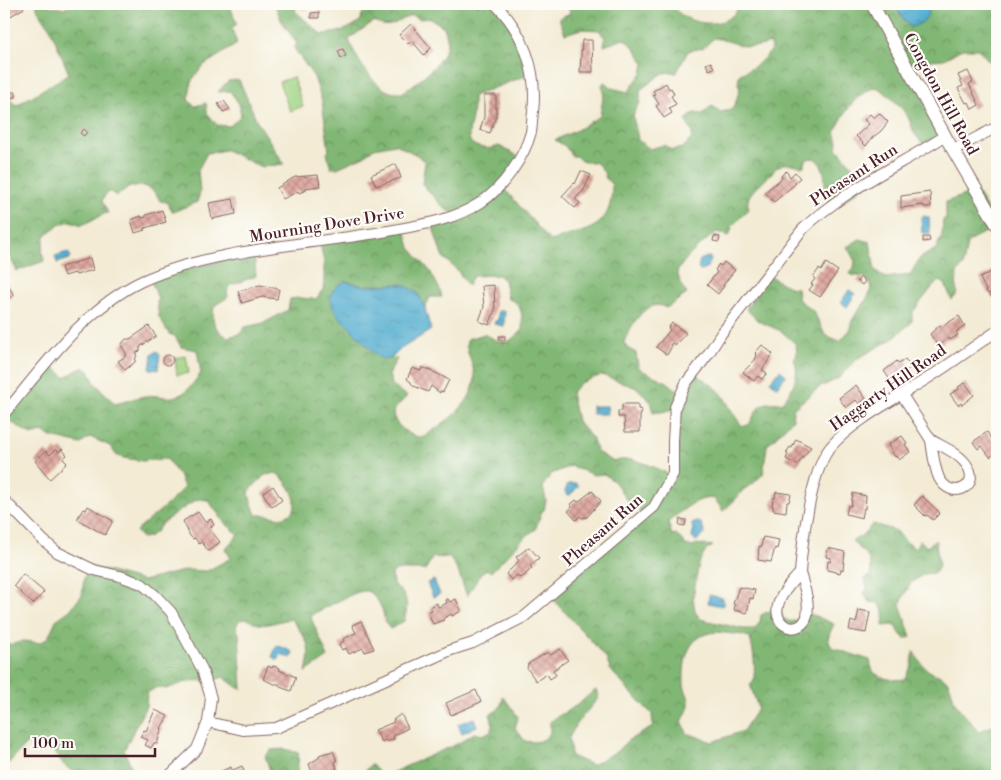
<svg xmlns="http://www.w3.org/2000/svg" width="1001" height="780" font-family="'Libre Bodoni',serif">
  <defs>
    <pattern id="forest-crowns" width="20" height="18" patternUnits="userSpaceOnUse" patternTransform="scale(1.25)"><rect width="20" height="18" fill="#81b774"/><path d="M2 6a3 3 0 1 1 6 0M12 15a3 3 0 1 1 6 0" fill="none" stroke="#6c945f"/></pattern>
    <pattern id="water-ripples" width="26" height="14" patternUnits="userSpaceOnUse" patternTransform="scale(1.25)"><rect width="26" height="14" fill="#50accf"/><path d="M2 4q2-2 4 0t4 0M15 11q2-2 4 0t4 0" fill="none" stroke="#448ba8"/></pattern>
    <pattern id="building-cross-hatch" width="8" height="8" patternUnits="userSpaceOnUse" patternTransform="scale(1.25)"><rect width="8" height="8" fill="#dfaaa0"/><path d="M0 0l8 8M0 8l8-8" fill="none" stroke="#b78a83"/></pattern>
  </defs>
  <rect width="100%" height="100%" fill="#fdfcf7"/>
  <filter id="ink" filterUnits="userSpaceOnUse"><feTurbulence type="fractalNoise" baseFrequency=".02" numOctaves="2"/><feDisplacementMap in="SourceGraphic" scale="10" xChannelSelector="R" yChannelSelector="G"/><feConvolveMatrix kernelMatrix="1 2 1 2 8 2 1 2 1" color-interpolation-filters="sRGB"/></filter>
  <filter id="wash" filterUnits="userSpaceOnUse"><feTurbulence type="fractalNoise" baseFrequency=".0096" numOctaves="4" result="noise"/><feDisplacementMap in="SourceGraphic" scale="20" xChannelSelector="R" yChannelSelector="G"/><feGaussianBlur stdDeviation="1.12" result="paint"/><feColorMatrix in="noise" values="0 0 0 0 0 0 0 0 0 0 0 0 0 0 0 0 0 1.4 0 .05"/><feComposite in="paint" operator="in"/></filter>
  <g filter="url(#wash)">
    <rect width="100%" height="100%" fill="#f3ebd4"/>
    <!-- forest -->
    <g fill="url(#forest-crowns)" stroke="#666b50" fill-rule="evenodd">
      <path d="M36,4C52,4 60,13 76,4H229L237,24L232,28L237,44L204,65L192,80L188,100L195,106L206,103L207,113L217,125L230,126L241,115L239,104L230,91L218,92L228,81L239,80L257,121L284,164L261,167L226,150L207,153L198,170L200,193L197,202L173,212L167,202L160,201C152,181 131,182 117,196L111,192H107L102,201L108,213H106L82,225L70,221L58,225L45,236L42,252L44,261L17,271L4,246V96L17,105L69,74L50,28L38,10Z"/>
      <path d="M275,4H312L306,8L296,7L295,11L322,35C328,33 332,33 338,32C346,30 355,25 361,20L362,14L371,6C377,8 383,9 388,4H495L518,32L533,73L473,96C473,103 473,110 472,117C470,132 462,145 484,148C490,149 493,148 499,146L518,156L502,186L550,241C586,229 612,232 612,185L605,177L604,172L597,163L581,161L576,156H572L565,146L555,140L577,130L600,116L604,92L602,85L604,82L615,89L628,92L642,73L644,64C639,54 634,45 624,39L604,46L605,38L599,30L581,29L565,34L559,18L570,13L568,4H672C683,27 731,32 740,4H896L899,13L929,10L927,4H997V78L991,63L978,49H962L944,59L930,60L910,70L944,137L926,148L914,133L909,119L900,106L883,91L876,87C854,94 845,113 835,131L838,142L837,148C848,162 858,171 866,185L832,209L823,193C827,181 825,165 814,158L807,159L803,167C798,165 788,163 783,164C775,167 773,172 768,177C760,186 743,194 749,209L733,225L729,236L717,232C701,244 687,255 677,272L681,285L687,294L666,308C647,296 630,327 624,342L627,348L636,353L638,366L643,371L667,382L680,392L696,374C704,380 715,386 721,393C728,402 736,421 743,426L749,425C759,406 759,401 782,403C792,390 801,375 794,359L797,355L796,344L781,331L758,321L746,309L769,276L789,287L797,288L798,299L814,312L825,335L840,341L850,330C849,313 880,295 868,280C863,274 856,278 850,274L854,268L855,261L847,247L860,239L870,242L875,270L885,278L910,275L920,258L936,249L942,235L943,220L946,218V202L962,196L975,188L997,227L977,236L967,244L963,266L957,273L956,289L958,293L952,300L945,284L940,281L933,286L912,313V322L892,339L857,359L839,378L825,385H822L794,408L792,416L794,418L767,446L763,474L754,483L743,490L736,499L723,511L715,499C698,495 681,512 668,522L672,535L676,534L686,545L693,547L697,544L713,546L707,549L699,563L693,597L695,611L700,619L743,629H755L760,622L761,615L776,608C785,624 793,625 807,614L813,615L834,624C830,633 825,640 833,648L870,660L872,671C882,679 892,681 905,679C910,670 914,662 913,651C918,658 923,668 931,672C937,675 943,676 948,682C952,688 952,697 956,704C962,714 972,721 978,732L997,724V776H384L459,743L474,733L483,735L491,731L493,724L490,714C500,710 502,706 503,696L518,717L515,728L525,741C536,743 544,742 550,733V722C559,715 568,711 577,705C584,701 588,694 596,690L599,697L577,723L569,738L571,756L592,765L616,752L627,741L653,727L652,714L629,691L610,669L606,658L595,645L552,598L641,513L626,499L615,482L604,474L594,475L571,466L551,474L543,486L546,501L544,510L542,511L535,530L528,534L491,572L487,569L482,572L467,596L458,571L450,558L433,557L425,570H396L392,574L393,584C408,596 409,603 404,621L390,629C381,619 386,615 380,605C377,599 371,590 364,591C351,592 328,608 314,613L311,618L328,657L306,672C312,644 308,641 291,619C274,621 263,630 248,619L239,620L236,627L239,634L242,689L238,688L223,677L205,683L202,680L186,682L166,689L157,687L147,693L146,706L124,750L133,771L137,776H96C89,769 82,770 73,772L64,765L54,751L27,743L4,768V638L10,645L23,641L40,643L48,638L56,620L70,610L82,595L84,578L89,566L143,581L187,570L207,571L231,558L225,549L237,536V533L224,522L208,500L198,499L191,503L162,523L157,531L148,537L142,538L136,531C152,516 171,504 184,487L180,477L167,459L142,461L124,458L117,456L110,446L90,437L81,444L52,437L42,432L31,435L5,418L49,363L65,377L83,367L89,371L95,383L115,404C125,402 136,397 145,396C152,395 158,396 165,397C184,399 191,386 201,373L197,350L181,347L175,336L169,334L159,317L157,303L158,299L151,280L153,277L254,253L256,276L232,285L227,290L228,297L214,306C212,323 213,327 227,337L240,334L245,327L264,323L288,310L290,299L299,298L316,299L324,288V262L320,244L405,229L410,248L430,271L439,288L442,297H430L425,308L402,284L365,286L345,281L384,360L392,358L397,359L389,373L391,385L407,396C403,401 396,406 394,411C390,423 411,438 422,437C427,436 430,432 435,429C451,418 469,405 474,384C478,368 464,355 467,339L485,334L497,341L508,342L522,331C523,319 523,302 508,299L504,280L498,275L473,276L470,281L468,286L458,271L442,256L432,224L456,215L444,208L422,184L425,162L417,155L395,144L374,148L364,156L337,168H331L327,153L329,151L322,101L314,77L294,48L297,44L281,20ZM412,15L419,19L430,18L444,27C445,31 447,35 447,39C449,60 417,82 402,93C399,93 394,93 390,92C373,86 354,56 349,39L374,21C391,32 396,20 412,15ZM714,38C739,42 744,52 771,43V51L757,65L739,75L738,85L740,88L735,105L731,110L721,112L712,106L702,114L693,113L686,121L692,132V138L683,148L671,150L664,145L650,149L638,140C636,123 628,117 640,103V90L663,73L674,72L676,74L688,51L703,48ZM602,375L637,388L650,401L653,413L675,410L679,453L669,474C653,467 632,454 614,462L597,452L592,438L577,421L571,393L580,383ZM276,473C289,481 307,510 284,517C277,519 271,515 264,515C261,515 259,515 256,515L249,495L250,490L265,475ZM717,632L744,635L750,638C754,653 756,668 753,683L750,684L758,708L743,731L712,742L687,733L682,722C684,717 689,709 689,704C690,698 685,691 684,685C683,659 687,634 717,632Z"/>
      <path d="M873,524L897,531L905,541L915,548L920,540L927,547L934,541H936L939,567L935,573L923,574L911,583L900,604L911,637L905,639L902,636L894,625L883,626L884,612L879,603L869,602L864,594L867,588L865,579L870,575C874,559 863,552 852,541L860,537Z"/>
      <path d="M285,749L298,753C300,759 296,764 299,771L297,776H272L265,756L271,750Z"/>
      <polygon points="371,764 382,776 365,776 366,770"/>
    </g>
    <!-- pitch -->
    <g fill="#a2d687" stroke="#767a59">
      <polygon points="293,77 303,106 290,111 279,82"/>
      <polygon points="186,356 189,373 177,375 175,358"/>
    </g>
    <!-- water -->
    <g fill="url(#water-ripples)" stroke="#4d667d">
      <path d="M896,4H927C932,17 922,25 910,27L899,13Z"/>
      <polygon points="923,216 929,217 930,233 922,233 921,218"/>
      <polygon points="68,252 71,257 70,259 57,263 55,256"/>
      <polygon points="707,257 710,257 711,261 705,270 700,271 698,268 700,260"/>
      <path d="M345,281L365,286L402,284L418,293L425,308L431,330L401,349L392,358L384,360L377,356C369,347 360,339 352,330C337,314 316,297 345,281Z"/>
      <polygon points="849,290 855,294 847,307 841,302"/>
      <polygon points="498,311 505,311 504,326 494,324 495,321 498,320"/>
      <polygon points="157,351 160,355 158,370 150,369 152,354"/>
      <polygon points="780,370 786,375 777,387 771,382 771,380"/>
      <polygon points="592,406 607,406 608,411 607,414 592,414"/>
      <polygon points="576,483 579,486 570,495 566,494 565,491 568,484"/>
      <polygon points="697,522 701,523 705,534 696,541 692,538 693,531 692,524"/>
      <polygon points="434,580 440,594 433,597 427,583"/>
      <polygon points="709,595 723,598 724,604 722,606 708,603"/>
      <polygon points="277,645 293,652 291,658 281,654 278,660 272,657"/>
      <polygon points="474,718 477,726 462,733 458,724"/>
    </g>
    <g id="blocks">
      <!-- building -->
      <g fill="url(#building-cross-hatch)">
        <polygon points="4,4 21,4 24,8 9,17 8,15 4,18"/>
        <polygon points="319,12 319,18 311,18 311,13"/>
        <polygon points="411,24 431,48 424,55 412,41 408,44 399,35"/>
        <polygon points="582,40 592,40 593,72 580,72"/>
        <polygon points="343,49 346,56 341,58 338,51"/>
        <polygon points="711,62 714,68 709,70 706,64"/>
        <polygon points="968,71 973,82 969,84 979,105 972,109 969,102 966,103 958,88 963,86 958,75"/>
        <polygon points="666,83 669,89 671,88 674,94 671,96 676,104 669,108 672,113 664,118 656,106 659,104 653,95 655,94 653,91"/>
        <polygon points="9,92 16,92 16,97 9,98"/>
        <polygon points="484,95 496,95 496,116 490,133 480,130 484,117"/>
        <polygon points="224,101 230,109 223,112 218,104"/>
        <polygon points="879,113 888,122 881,131 872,138 866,146 856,136 869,124 864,120 870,114 874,118"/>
        <polygon points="84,129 87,132 84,136 80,133"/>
        <polygon points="396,164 401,178 376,186 371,175"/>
        <polygon points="581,171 591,175 584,190 575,199 580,203 575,208 562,196 574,183 575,184"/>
        <polygon points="786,171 790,177 795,172 800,178 795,182 796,183 774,202 765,192 782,178 781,176"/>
        <polygon points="318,175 320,186 305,188 306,190 299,193 298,191 283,199 277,188 295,177"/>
        <polygon points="930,192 931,207 924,207 924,205 901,208 901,196"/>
        <polygon points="233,199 236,214 212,219 209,203"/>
        <polygon points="162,210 166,222 145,228 145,230 135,233 131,220 141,216 142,218 146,217 146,215"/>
        <polygon points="714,236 720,237 719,242 713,241"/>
        <polygon points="923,237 929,237 930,241 923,242"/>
        <polygon points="90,258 93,270 76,275 75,273 64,276 61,267"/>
        <polygon points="724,262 735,270 723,285 724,286 718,294 707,285 717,272 715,270 719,264 721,266"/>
        <polygon points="826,263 838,271 820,297 809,290 813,285 811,284 815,279 813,277 819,269 821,271"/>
        <polygon points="994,270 997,275 997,295 992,298 989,293 988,294 980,278"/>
        <polygon points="861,277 865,281 862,285 857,281"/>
        <polygon points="6,282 14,295 4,302 4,283"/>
        <polygon points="260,285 279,289 277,299 262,297 242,303 238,291"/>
        <polygon points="494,285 495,310 489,325 479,321 484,307 482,286"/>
        <polygon points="959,316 965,326 956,332 958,335 950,340 949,338 938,346 930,334 940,325 941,327"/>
        <polygon points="672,323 686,333 675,345 672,343 670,345 672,346 667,355 656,347 670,330 668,328"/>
        <polygon points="149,326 156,336 140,347 140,351 137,352 135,362 125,370 118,361 126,356 126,353 121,345 126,339 130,339"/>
        <rect x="499" y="336" width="6" height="4"/>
        <polygon points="762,345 773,354 762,370 767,373 762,379 758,376 754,381 743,372 755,360 757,355 755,353"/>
        <circle cx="168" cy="360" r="5"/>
        <polygon points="905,359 911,367 891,381 884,371 897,361 899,364"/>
        <polygon points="422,367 438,374 449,380 443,392 440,391 440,393 431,386 428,392 414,386 411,383 411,382 407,379 412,368 421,371"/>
        <polygon points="965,383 974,395 962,405 961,403 958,405 950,394 959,389 958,387"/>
        <polygon points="856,385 866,399 859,404 856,400 846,408 839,398"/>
        <polygon points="622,404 638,404 638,409 642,410 640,417 640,432 625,432 624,417 618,417 618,411 622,411"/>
        <polygon points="987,432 997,446 997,452 990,457 982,446 978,449 973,442"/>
        <polygon points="902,436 907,443 905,444 910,452 899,460 896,456 895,457 888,445"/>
        <polygon points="796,439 811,447 797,465 786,459 788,454 786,453 790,447 792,448"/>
        <polygon points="56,449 59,452 62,449 67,455 63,459 67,463 50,479 35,461 46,451 50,455"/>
        <polygon points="273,486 282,500 272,507 263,493"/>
        <polygon points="592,491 601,501 587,517 582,518 580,516 576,520 568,511 572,507 570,505 576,500 578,502"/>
        <polygon points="776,492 791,494 789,502 787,502 786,512 773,510 773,506 772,506 773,498 775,498"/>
        <polygon points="853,493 866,496 865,509 864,508 862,518 846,514 848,506 851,506"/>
        <polygon points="922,496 940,513 933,520 927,515 925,516 914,505"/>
        <polygon points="88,506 113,521 105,535 77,519 83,509 86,510"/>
        <polygon points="198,512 205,522 211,519 214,525 209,528 220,542 208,551 202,542 199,544 195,538 193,539 190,536 183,521"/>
        <polygon points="680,519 686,520 685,526 679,525"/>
        <polygon points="763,537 779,540 777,549 775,548 771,562 758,560 759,546 761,547"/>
        <polygon points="529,547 539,558 530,566 532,568 524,576 520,578 517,575 511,580 506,574 519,561 516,557"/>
        <polygon points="828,548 845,552 843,570 841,569 840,573 827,570 828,561 830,562 831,558 826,557"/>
        <polygon points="23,574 44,592 33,604 14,586"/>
        <polygon points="739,587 755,590 753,599 750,598 747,613 734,610 735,605 733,604"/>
        <polygon points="448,599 450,602 456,599 461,611 452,616 451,614 443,619 444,620 433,624 428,612 432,610 430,607 437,603 438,607 447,603 446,600"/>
        <polygon points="859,610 870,612 866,633 849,630 851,621 856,623"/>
        <polygon points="361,621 374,649 365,652 363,648 349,654 346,648 342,650 339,644 344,641 343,639 356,633 352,625"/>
        <polygon points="560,649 568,660 553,670 556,675 550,679 547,674 536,681 527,668 528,664 548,652 551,655"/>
        <polygon points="268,666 272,668 273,666 280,668 279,670 296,677 291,691 280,687 279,684 274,684 263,679"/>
        <polygon points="476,690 481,702 451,715 446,703"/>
        <polygon points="155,710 168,716 161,728 162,728 157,744 154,743 151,748 145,745 148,740 140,737 144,730 146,731"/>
        <polygon points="401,714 408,728 393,736 394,739 387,742 386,740 382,742 375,730 394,722 393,720"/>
        <polygon points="333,751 337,761 335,762 337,769 319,775 318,773 313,775 309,764 320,757 319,755"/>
        <polygon points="242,766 246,776 221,776 219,772 231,767 233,772 233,770"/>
      </g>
    </g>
  </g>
  <g filter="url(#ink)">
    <use href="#blocks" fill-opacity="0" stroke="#856666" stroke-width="1"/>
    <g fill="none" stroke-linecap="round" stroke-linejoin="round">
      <defs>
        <g id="minor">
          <polyline points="953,150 997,127"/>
          <polyline points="902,395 931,440"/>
          <path d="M4,414C43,367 85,308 142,281C214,248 310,245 388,231C420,225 452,221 480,203C503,188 524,158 531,132C532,126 532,119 533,112C538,72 524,32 495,4"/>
          <path d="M931,440C943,447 961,454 968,467C980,487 951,501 939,478C934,467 933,453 931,440Z"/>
          <polyline points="4,500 43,540 57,552 94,570 120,576 142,584 155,595 171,612 202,669 211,698 208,722 197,749 169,776"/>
          <path d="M800,573C802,542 811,473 829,449C848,424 898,397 925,380C949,365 973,347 997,331"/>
          <path d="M800,573C804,587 810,601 807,616C801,637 770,628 779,602C783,591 792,582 800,573Z"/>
          <path d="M208,722L243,730L276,728L451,650L473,643L524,617L654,507L673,474V441L675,407L686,383L707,356L721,334L802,230C843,190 897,167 945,136"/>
        </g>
        <polyline id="tertiary" points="872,4 945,136 997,225"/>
      </defs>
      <!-- minor casing -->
      <use href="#minor" stroke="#856666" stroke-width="12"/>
      <!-- tertiary casing -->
      <use href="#tertiary" stroke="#856666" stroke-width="14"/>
      <!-- minor -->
      <use href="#minor" stroke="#fff" stroke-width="10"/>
      <!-- tertiary -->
      <use href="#tertiary" stroke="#fff" stroke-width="12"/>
    </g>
  </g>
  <g text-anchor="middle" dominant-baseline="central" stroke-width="4.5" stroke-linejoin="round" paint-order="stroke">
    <!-- street labels -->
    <g font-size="16" fill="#4a1f2b" stroke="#fdfcf7">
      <text transform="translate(941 94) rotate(61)">Congdon Hill Road</text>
      <text transform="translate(854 175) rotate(-33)">Pheasant Run</text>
      <text transform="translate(327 225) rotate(-9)">Mourning Dove Drive</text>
      <text transform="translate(888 388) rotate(-35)">Haggarty Hill Road</text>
      <text transform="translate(603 530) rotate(-41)">Pheasant Run</text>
    </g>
  </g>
  <!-- margin -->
  <rect width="1001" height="780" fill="none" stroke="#fdfcf7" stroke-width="20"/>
  <!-- scale -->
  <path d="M25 748v8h130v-8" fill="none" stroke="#4a1f2b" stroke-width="2.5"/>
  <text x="32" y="748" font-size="15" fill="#4a1f2b" stroke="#fdfcf7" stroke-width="4" paint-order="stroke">100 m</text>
</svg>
